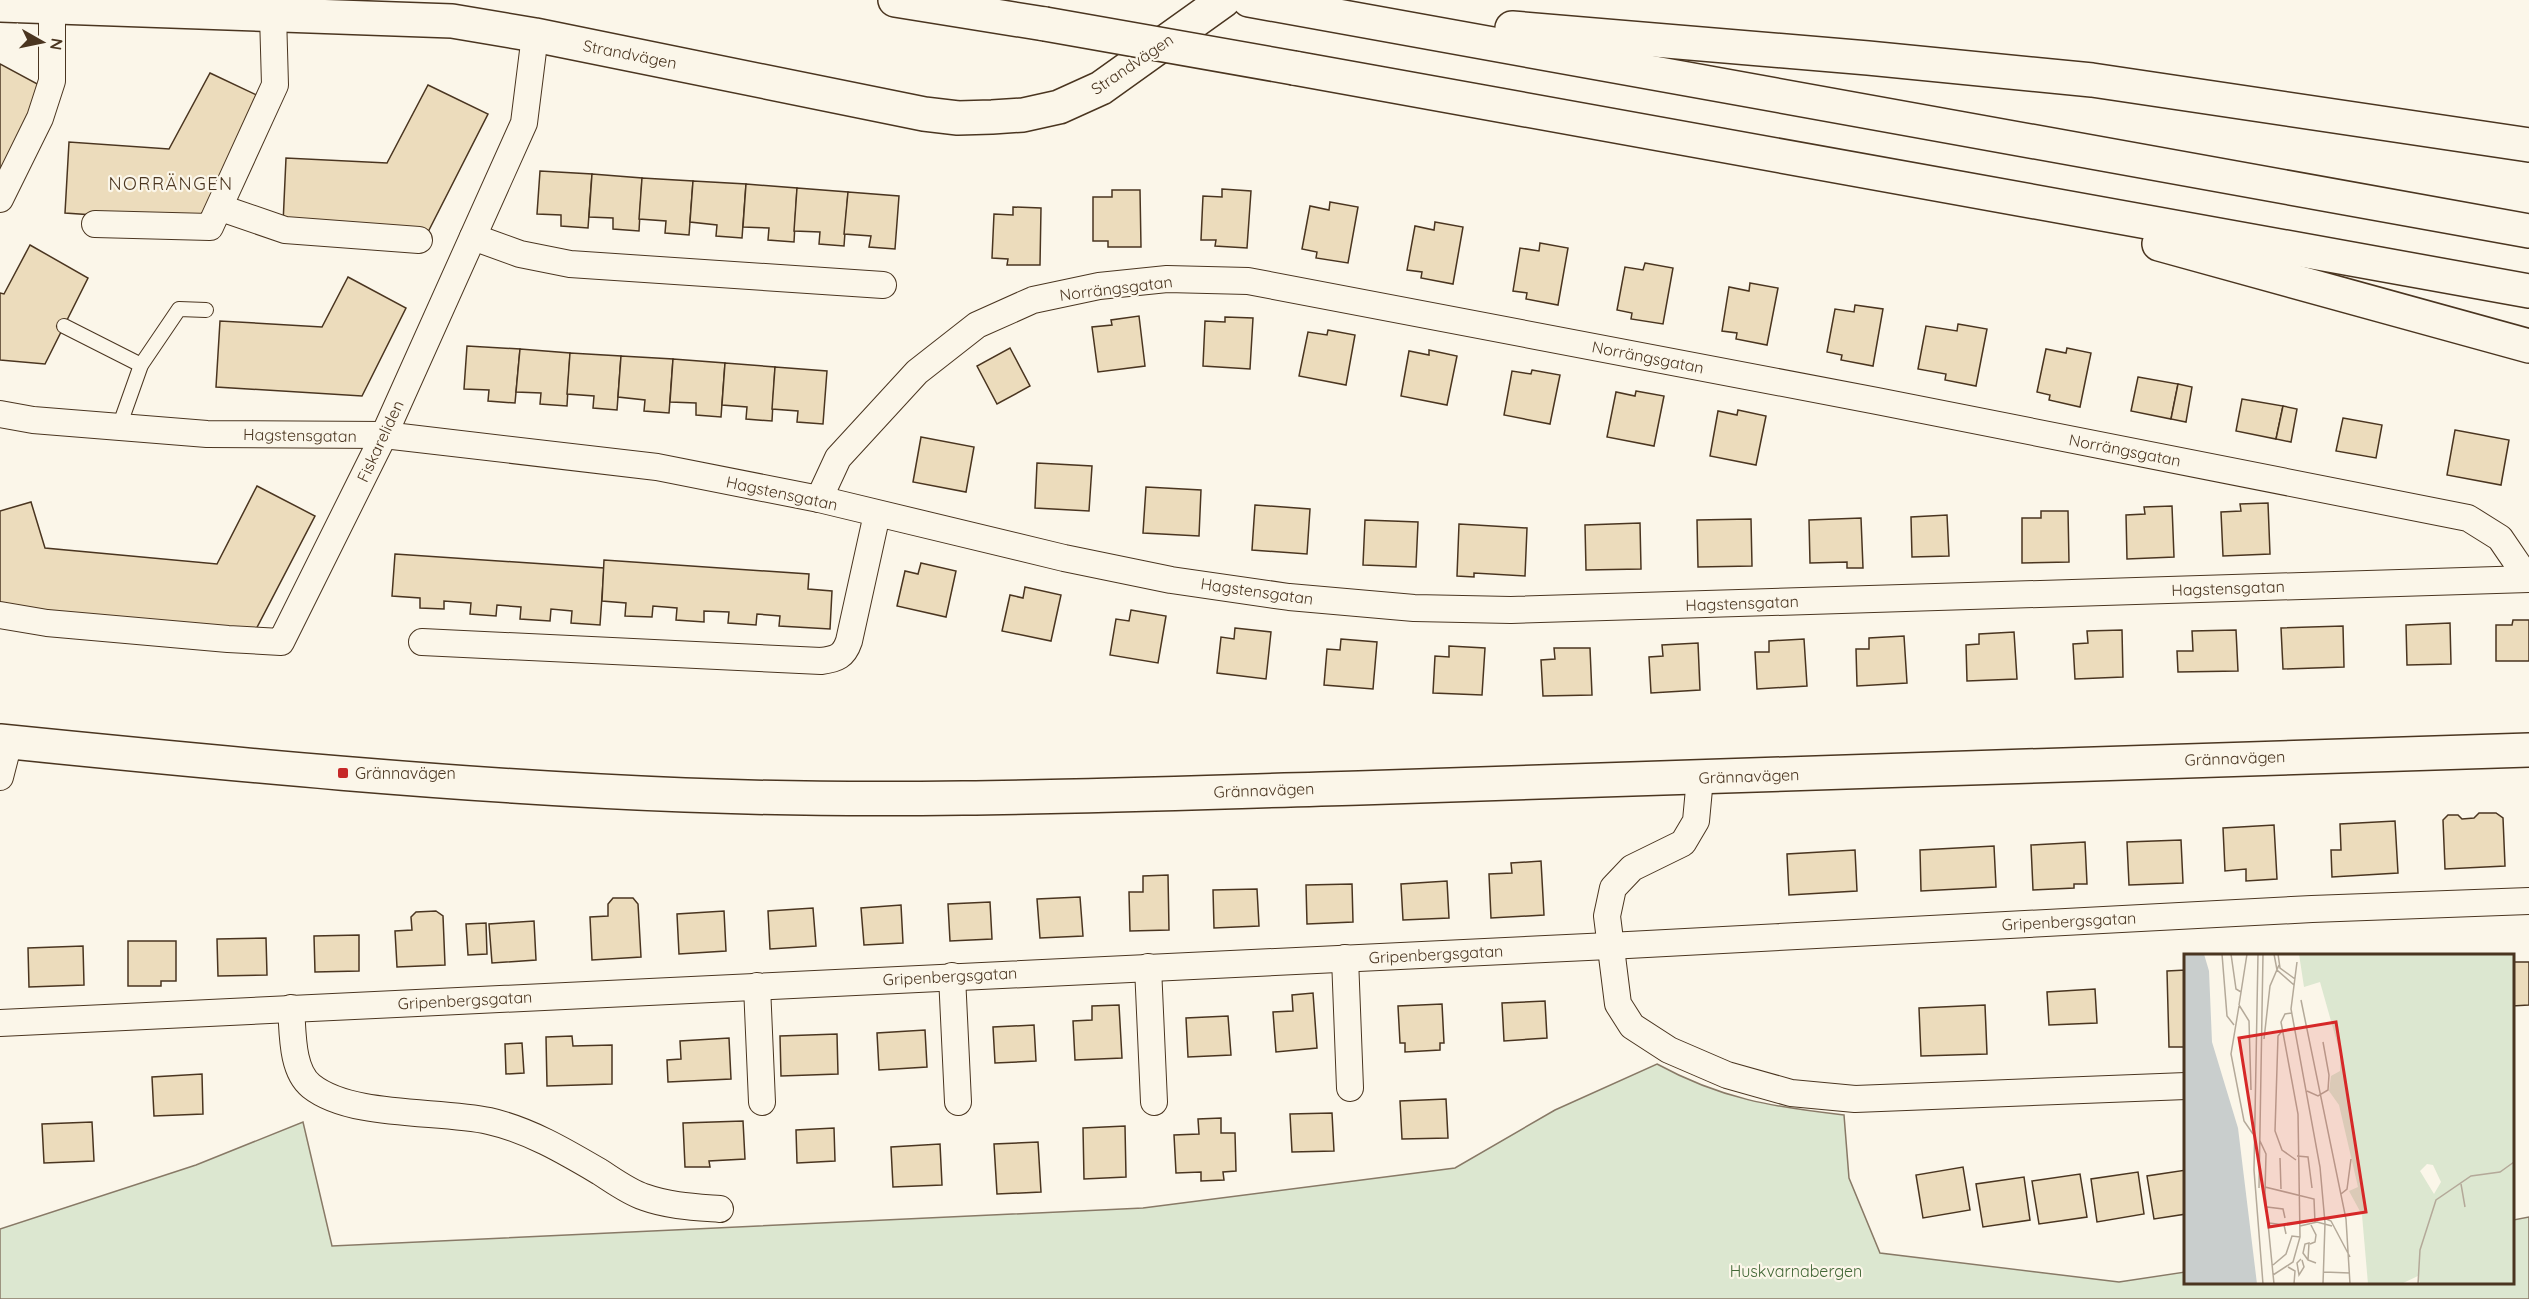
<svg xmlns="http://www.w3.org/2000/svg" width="2529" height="1299" font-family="Quicksand,sans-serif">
  <rect width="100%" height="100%" fill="#fbf6e9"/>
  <!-- green -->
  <path fill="#dce7d0" stroke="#887966" stroke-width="1.5" d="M1657,1064C1721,1099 1773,1107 1844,1115L1849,1178L1880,1253L2119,1282L2185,1272L2186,1282H2512L2513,1220L2529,1217V1299H0V1229L196,1165L303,1122L332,1246L1143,1208L1455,1168L1555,1110Z"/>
  <!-- building -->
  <g fill="#ecdcbc" stroke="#4a3520" stroke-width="1.5">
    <polygon points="0,64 43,87 0,178"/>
    <polygon points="210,73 267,100 209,223 65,213 69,142 169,149"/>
    <polygon points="428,85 488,114 427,234 283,224 286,158 387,163"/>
    <polygon points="540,171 592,174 588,228 561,226 561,215 537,214"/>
    <polygon points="592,174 642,178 639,231 613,229 613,218 589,217"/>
    <polygon points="642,178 693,181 689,235 665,233 666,221 639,219"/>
    <polygon points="693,181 746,184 742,238 716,236 717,225 690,222"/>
    <polygon points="746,184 797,188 794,242 768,240 769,228 743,227"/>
    <polygon points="797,188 848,192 844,246 819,244 820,232 794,231"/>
    <polygon points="1222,189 1251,191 1247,248 1215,246 1216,240 1201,240 1203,196 1222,197"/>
    <polygon points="1112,190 1140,190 1141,247 1108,247 1108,241 1093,241 1093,197 1112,197"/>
    <polygon points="848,192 899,196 895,249 869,247 871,236 844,234"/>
    <polygon points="1330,202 1358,207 1348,263 1316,258 1317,252 1302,249 1310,206 1329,210"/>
    <polygon points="1013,207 1041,208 1040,265 1007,265 1008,259 992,258 994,214 1013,215"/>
    <polygon points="1435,222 1463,227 1453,284 1421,278 1422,272 1407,270 1415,226 1434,230"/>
    <polygon points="1540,243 1568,248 1558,305 1526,299 1527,293 1513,291 1520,248 1539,251"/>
    <polygon points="30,245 88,278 45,364 0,360 0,293 4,294"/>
    <polygon points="1645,263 1673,268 1663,324 1631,319 1632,313 1617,310 1625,267 1643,270"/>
    <polygon points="348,277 406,308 362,396 216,387 220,321 322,327"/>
    <polygon points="1750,283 1778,288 1767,345 1736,339 1737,333 1722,331 1729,287 1749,291"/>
    <polygon points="1855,305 1883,309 1873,366 1841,360 1842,355 1827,352 1835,309 1854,312"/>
    <polygon points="1139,316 1145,366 1098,372 1092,327 1112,325 1111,320"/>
    <polygon points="1225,317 1253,318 1250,369 1203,366 1205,321 1225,322"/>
    <polygon points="1958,324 1987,329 1976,386 1945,380 1946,374 1918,369 1926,326 1957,331"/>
    <polygon points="1328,330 1355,335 1346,385 1299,376 1308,332 1327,335"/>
    <polygon points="467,346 520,349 515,403 488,401 489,390 464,389"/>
    <polygon points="1010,348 1030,386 997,404 977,366"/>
    <polygon points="2067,348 2091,353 2080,407 2049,400 2050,395 2037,392 2046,349 2066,353"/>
    <polygon points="520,349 570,353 567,406 540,404 541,393 516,392"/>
    <polygon points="1429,350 1457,356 1447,405 1401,396 1409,351 1429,355"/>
    <polygon points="570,353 621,356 617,410 593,408 594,396 567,394"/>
    <polygon points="621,356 673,359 669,413 644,411 645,400 618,397"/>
    <polygon points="673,359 725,363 721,417 696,415 696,403 670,402"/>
    <polygon points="725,363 775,367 772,421 746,419 747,407 722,405"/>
    <polygon points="775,367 827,371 823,424 797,422 798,411 772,409"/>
    <polygon points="1532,370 1560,375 1550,424 1504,415 1512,371 1531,374"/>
    <polygon points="2138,377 2178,384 2171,419 2131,411"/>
    <polygon points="2178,384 2192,387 2186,422 2171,419"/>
    <polygon points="1636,391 1664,396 1654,446 1607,437 1616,392 1635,396"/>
    <polygon points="2242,399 2283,406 2276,439 2236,431"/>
    <polygon points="2283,406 2297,409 2291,442 2276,439"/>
    <polygon points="1738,410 1766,416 1756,465 1710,456 1718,411 1737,415"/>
    <polygon points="2343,418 2382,425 2376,458 2336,451"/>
    <polygon points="2455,430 2509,440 2501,485 2447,475"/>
    <polygon points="921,437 974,447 966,492 913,482"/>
    <polygon points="1037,463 1092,466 1089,511 1035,508"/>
    <polygon points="257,486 315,516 253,635 0,611 0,511 31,502 45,548 217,564"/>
    <polygon points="1146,487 1201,490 1199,536 1143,533"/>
    <polygon points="2268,503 2270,554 2223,556 2221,512 2241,511 2240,504"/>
    <polygon points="1255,505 1310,509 1307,554 1252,550"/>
    <polygon points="2172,506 2174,557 2127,559 2126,515 2145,514 2144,507"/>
    <polygon points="2041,511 2068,511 2069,562 2022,563 2022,518 2041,518"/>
    <polygon points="1947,515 1949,556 1912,557 1911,517"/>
    <polygon points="1861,518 1863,568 1847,568 1847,562 1810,563 1809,520"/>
    <polygon points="1751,519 1752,566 1698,567 1697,520"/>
    <polygon points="1365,520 1418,522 1416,567 1363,565"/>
    <polygon points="1640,523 1641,569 1586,570 1585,525"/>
    <polygon points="1459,524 1527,528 1525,576 1474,573 1474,577 1457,576"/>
    <polygon points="395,554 604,568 600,625 571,623 572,611 551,609 550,621 520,619 521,607 497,605 496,616 470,614 471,603 444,601 444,609 420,608 420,598 392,596"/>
    <polygon points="604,560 809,574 808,589 832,591 830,629 779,626 780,616 757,614 756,625 728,623 729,612 704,611 704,622 676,620 677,608 653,606 652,617 625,616 626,603 602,601"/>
    <polygon points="921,563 956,571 946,617 897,606 905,571 918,574"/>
    <polygon points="1025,587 1061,595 1051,641 1002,631 1010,595 1023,598"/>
    <polygon points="1131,610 1166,616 1158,663 1110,655 1116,619 1129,621"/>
    <polygon points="2513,620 2529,620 2529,661 2496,661 2496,625 2512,625"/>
    <polygon points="2450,623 2451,664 2407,665 2406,625"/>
    <polygon points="2343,626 2344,667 2283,669 2281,628"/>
    <polygon points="1235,628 1271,632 1266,679 1217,673 1221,637 1234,639"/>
    <polygon points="2122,630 2123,677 2075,679 2073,644 2088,643 2087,631"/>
    <polygon points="2236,630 2238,671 2178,672 2177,651 2193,651 2192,631"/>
    <polygon points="2014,632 2017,679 1967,681 1966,645 1979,644 1979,634"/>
    <polygon points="1904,636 1907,683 1857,686 1856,649 1869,649 1869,638"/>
    <polygon points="1341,639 1377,642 1373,689 1324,685 1327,649 1340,650"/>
    <polygon points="1804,639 1807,686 1757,689 1755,652 1769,652 1769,641"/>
    <polygon points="1698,643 1700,690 1651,693 1649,657 1663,656 1662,645"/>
    <polygon points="1449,646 1485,648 1482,695 1433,693 1435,656 1449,657"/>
    <polygon points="1554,648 1590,648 1592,695 1543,696 1541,660 1555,659"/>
    <polygon points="2479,813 2496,813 2503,818 2505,866 2445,869 2443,820 2448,815 2458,815 2462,819 2474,818"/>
    <polygon points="2395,821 2398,873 2332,877 2331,850 2341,850 2340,824"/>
    <polygon points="2274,825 2277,879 2246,881 2246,869 2225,871 2223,828"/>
    <polygon points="2181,840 2183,883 2129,885 2127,842"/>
    <polygon points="2085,842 2087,884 2074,884 2074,888 2033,890 2031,845"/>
    <polygon points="1994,846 1996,887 1921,891 1920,850"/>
    <polygon points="1855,850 1857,891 1789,895 1787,854"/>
    <polygon points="1541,861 1544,915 1491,918 1489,874 1512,873 1511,863"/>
    <polygon points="1168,875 1169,930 1130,931 1129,892 1143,892 1143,876"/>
    <polygon points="1447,881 1449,918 1403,920 1401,884"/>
    <polygon points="1352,884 1353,922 1307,924 1306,885"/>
    <polygon points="1257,889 1259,926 1214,928 1213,890"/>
    <polygon points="1080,897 1083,936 1040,938 1037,899"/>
    <polygon points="613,898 633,898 638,904 641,957 592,960 590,917 608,916 608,904"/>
    <polygon points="990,902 992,939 950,941 948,904"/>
    <polygon points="901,905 903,943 864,945 861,908"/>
    <polygon points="813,908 816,946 770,949 768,911"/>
    <polygon points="436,911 443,916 445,965 397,967 395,931 412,930 411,917 416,912"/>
    <polygon points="724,911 726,951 679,954 677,914"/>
    <polygon points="534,921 536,960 492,963 489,924"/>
    <polygon points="486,923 487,954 468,955 466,924"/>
    <polygon points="359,935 359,971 315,972 314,936"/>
    <polygon points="266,938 267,975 218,976 217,939"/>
    <polygon points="128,941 176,941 176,981 161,981 161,986 128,986"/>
    <polygon points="83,946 84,985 29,987 28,948"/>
    <polygon points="2512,962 2529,962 2529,1005 2512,1006"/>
    <polygon points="2186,970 2186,1047 2169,1047 2167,971"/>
    <polygon points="2095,989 2097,1023 2049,1025 2047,992"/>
    <polygon points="1313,993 1317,1048 1276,1052 1273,1012 1293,1011 1292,995"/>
    <polygon points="1545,1001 1547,1038 1504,1041 1502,1003"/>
    <polygon points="1442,1004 1444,1043 1440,1043 1440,1050 1405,1052 1405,1043 1400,1043 1398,1006"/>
    <polygon points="1119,1005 1122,1058 1075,1060 1073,1021 1092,1020 1092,1006"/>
    <polygon points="1985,1005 1987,1054 1921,1056 1919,1008"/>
    <polygon points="1228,1016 1231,1055 1188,1057 1186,1018"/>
    <polygon points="1034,1025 1036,1061 995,1063 993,1027"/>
    <polygon points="925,1030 927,1067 879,1070 877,1033"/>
    <polygon points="837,1034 838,1074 781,1076 780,1036"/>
    <polygon points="572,1036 573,1046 612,1045 612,1084 547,1086 546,1037"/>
    <polygon points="729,1038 731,1079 668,1082 667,1060 681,1059 680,1041"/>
    <polygon points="522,1043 524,1073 506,1074 505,1044"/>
    <polygon points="202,1074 203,1114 154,1116 152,1077"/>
    <polygon points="1446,1099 1448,1138 1402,1139 1400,1101"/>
    <polygon points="1332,1113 1334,1151 1292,1152 1290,1114"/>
    <polygon points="1221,1118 1221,1133 1235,1133 1236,1171 1223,1172 1224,1180 1201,1181 1201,1172 1176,1173 1174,1135 1199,1134 1198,1119"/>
    <polygon points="743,1121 745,1159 709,1161 710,1167 685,1167 683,1123"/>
    <polygon points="92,1122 94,1161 44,1163 42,1124"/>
    <polygon points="1125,1126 1126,1177 1084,1179 1083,1128"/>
    <polygon points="834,1128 835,1161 797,1163 796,1130"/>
    <polygon points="1038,1142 1041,1192 997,1194 994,1144"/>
    <polygon points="940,1144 942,1185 893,1187 891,1147"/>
    <polygon points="1963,1167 1970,1210 1923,1218 1916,1175"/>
    <polygon points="2186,1170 2186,1214 2154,1219 2147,1176"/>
    <polygon points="2138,1172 2144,1214 2097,1222 2091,1179"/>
    <polygon points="2080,1174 2087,1217 2039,1224 2032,1181"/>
    <polygon points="2024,1177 2030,1220 1983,1227 1976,1184"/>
  </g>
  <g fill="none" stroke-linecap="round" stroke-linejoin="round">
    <defs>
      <g id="service">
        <polyline points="64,326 141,365"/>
        <polyline points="119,427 141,365 179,309 206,310"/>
      </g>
      <g id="minor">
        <polyline points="0,199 40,118 52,81 52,7"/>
        <polyline points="221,208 285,230 419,240"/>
        <polyline points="95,224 210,227 275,85 273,15"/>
        <polyline points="473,237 520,254 570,264 883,285"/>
        <polyline points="0,414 33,420 207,434 384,435 657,467 819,499 1064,558 1171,580 1289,597 1414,608 1511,610 2529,579"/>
        <polyline points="819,499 838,458 917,372 977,325 1033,300 1099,286 1167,279 1248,281 1877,401 2468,518 2500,538 2528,579"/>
        <polyline points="0,615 47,623 228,639 281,642 384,435 524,123 535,35"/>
        <path d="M422,642L821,661C837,659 844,656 849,641L877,514"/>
        <polyline points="0,777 9,742"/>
        <polyline points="1700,778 1696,821 1683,843 1632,868 1613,888 1607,916 1618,1004 1632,1026 1669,1050 1727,1075 1791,1093 1855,1099 2186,1086"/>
        <polyline points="1345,958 1350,1088"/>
        <polyline points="1148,967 1154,1102"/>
        <polyline points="952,976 958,1102"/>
        <polyline points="757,986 762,1102"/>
        <path d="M291,1008C293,1031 291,1070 311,1086C351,1118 439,1110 489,1121C529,1130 566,1152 600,1172C614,1181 629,1192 644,1197C669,1206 694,1207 720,1209"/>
        <polyline points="0,1023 1609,946 2312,909 2529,901"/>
      </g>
      <polyline id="tertiary" points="0,5 452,21 535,35 924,114 958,118 992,117 1023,115 1059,107 1101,88 1224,0"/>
      <path id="secondary" d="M0,741C228,764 456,786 685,795C910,804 1134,794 1359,788C1749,777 2139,760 2529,750"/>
      <g id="motorway">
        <polyline points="895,0 1045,24"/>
        <polyline points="1249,0 2529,231"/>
        <polyline points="1512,28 1868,58 2092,80 2529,145"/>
        <polyline points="1294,68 2529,291"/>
        <polyline points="2159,244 2529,346"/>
      </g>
    </defs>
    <!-- service casing -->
    <use href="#service" stroke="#4a3520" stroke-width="16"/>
    <!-- minor casing -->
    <use href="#minor" stroke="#4a3520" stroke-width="28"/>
    <!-- tertiary casing -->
    <use href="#tertiary" stroke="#4a3520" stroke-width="36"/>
    <!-- secondary casing -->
    <use href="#secondary" stroke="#4a3520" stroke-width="36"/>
    <!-- motorway casing -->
    <use href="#motorway" stroke="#4a3520" stroke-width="36"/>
    <!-- service -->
    <use href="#service" stroke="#fbf6e9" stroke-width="14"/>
    <!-- minor -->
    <use href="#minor" stroke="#fbf6e9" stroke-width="26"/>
    <!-- tertiary -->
    <use href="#tertiary" stroke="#fbf6e9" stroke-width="33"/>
    <!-- secondary -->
    <use href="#secondary" stroke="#fbf6e9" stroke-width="33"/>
    <!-- motorway -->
    <use href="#motorway" stroke="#fbf6e9" stroke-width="33"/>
    <defs>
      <polyline id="motorway-bridge" points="1045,24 1294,68"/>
    </defs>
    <!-- motorway-bridge casing -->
    <use href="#motorway-bridge" stroke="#4a3520" stroke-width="36" stroke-linecap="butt"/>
    <!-- motorway-bridge -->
    <use href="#motorway-bridge" stroke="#fbf6e9" stroke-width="33"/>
  </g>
  <!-- markers -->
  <rect fill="#c62828" stroke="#fbf6e9" stroke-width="2" x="337" y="767" width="12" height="12" rx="3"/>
  <g text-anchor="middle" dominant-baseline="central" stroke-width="4.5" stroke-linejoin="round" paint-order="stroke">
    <!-- street labels -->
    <g font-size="16" fill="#4a3520" stroke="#fbf6e9">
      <text transform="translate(630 54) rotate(11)">Strandvägen</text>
      <text transform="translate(1132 64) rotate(-34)">Strandvägen</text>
      <text transform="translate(1116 288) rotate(-7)">Norrängsgatan</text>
      <text transform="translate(1648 357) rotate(11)">Norrängsgatan</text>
      <text transform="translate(300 435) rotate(1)">Hagstensgatan</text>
      <text transform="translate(380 441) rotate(-65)">Fiskareliden</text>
      <text transform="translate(2125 450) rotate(11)">Norrängsgatan</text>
      <text transform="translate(782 493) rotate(12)">Hagstensgatan</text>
      <text transform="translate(2228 588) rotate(-2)">Hagstensgatan</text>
      <text transform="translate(1257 591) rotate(8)">Hagstensgatan</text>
      <text transform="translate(1742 603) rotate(-2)">Hagstensgatan</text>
      <text transform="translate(2235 758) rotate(-2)">Grännavägen</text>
      <text transform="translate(1749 776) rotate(-2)">Grännavägen</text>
      <text transform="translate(1264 790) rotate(-2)">Grännavägen</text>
      <text transform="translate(2069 921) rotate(-3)">Gripenbergsgatan</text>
      <text transform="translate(1436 954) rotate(-3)">Gripenbergsgatan</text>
      <text transform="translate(950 976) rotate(-3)">Gripenbergsgatan</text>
      <text transform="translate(465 1000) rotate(-3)">Gripenbergsgatan</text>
    </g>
    <!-- poi labels -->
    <g font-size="16" fill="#4a3520" stroke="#fbf6e9" text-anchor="start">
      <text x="355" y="773">Grännavägen</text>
    </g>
    <!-- park labels -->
    <g font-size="16" fill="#436837" stroke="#fbf6e9">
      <text x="1796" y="1271">Huskvarnabergen</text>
    </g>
    <!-- neighbourhood labels -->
    <g font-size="18" letter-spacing="1.5" fill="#4a3520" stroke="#fbf6e9">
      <text x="171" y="183">NORRÄNGEN</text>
    </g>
  </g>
  <!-- overview -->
  <g transform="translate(2184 954)">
    <rect width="330" height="330" fill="#fbf6e9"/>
    <path d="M115,0H330V330H236L234,322L217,330H184L178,261L165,237L174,233L155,151L145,137L147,122L156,117V99L136,28L120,33ZM243,210L249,211L257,228L250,240L236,217Z" fill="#dce7d0" fill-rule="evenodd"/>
    <path d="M0,0H20L25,17L28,88L54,174L73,330H0Z" fill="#c9cecd"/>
    <path fill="none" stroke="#b4a999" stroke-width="1.5" d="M38,0L43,62L50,71M47,0L52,35L57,38M74,0L70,216L79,330M90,0L93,16L110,31M94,0L96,14L111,25M113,8L107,55L136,213L141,269L139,330M117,46L162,265L166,330M55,51L63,0M55,51L65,67L67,136M55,52L47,100L60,167L69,180M98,77L94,82L91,177L98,196L112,206M80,85L86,32L95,11M123,137L134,142L144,136L145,121L139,88M76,187L82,200L81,239L90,330M113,202L124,203L128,234M96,204L97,235M277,230L281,253M81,233L130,245L131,269M75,234L79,0M157,240L163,235L167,205M83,253L99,255L101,264M140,264L147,267L166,303M85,269L100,271L102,280M116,272L133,268L148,272M126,290L131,288L132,281L127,271M117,305L113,309L115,321L120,313L118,306M124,306L119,299L121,290L125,289L124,306L132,309M89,311L102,300L108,282L116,283M104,313L111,317L110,330M140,318L166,319M89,321L109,308L116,283L114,160L97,68L101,60L108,59M234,330L236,296L252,246L287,222L316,218L330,208"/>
    <path fill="#d62828" fill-opacity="0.15" stroke="#d62828" stroke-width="3" d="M152,68L182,258L85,273L55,84Z"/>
    <rect width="330" height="330" fill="none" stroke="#4a3520" stroke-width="3"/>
  </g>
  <!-- north arrow -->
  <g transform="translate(42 42) rotate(99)" stroke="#fbf6e9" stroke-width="4.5" paint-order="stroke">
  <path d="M0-4.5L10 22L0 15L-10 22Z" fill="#4a3520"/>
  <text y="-9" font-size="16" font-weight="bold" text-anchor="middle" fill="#4a3520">N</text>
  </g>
</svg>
